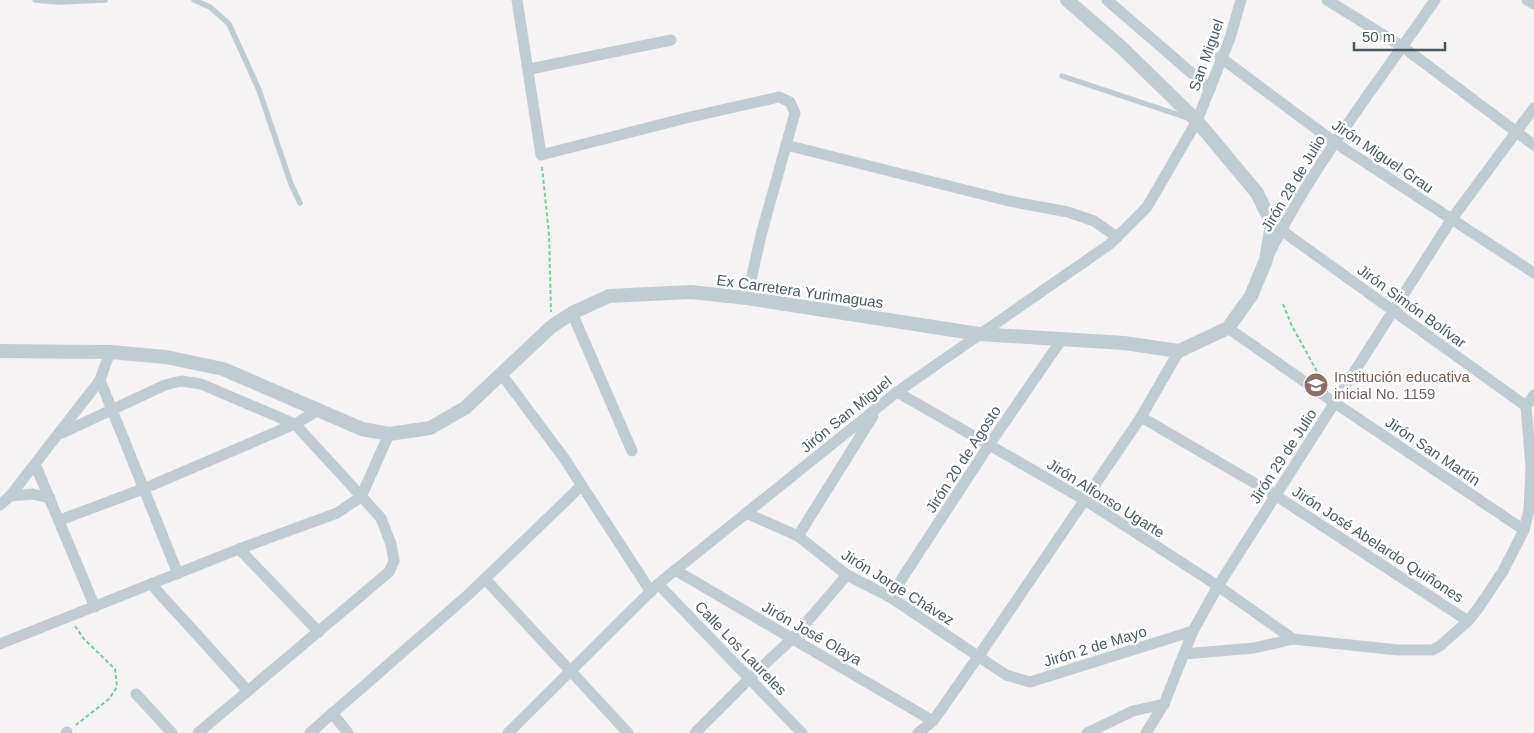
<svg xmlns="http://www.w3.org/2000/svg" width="1534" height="733" font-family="Helvetica,sans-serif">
  <rect width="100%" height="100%" fill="#f5f3f3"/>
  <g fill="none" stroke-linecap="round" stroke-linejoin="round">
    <!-- path -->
    <g stroke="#7ad09a" stroke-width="2" stroke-dasharray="4 2.5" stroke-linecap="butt">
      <polyline points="542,167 549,234 551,312"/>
      <polyline points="1283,304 1292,326 1320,377"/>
      <polyline points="75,626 84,639 115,669 117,687 109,699 76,725"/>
    </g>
    <!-- service -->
    <g stroke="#c1ccd2" stroke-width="5.5">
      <polyline points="35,0 59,2 105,0"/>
      <polyline points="194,0 210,7 229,24 259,90 291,184 300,203"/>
      <polyline points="1062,76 1188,118"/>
    </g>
    <!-- minor -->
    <g stroke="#c1ccd2" stroke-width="11">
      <polyline points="517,0 541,155 686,118 779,97 790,102 795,113 761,235 747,298"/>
      <polyline points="1107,0 1210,89"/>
      <polyline points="1327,0 1403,47 1534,145"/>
      <polyline points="1527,0 1534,4"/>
      <polyline points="1220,57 1334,142 1534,273"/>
      <polyline points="530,69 671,40"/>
      <polyline points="786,145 1009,201 1068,212 1094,221 1117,237"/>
      <polyline points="1281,230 1526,406"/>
      <path d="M1269,254C1314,163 1378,83 1435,0"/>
      <polyline points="572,313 632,451"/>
      <polyline points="1228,328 1335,403 1524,530"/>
      <polyline points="502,375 564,458 651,592"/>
      <polyline points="100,380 178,574"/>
      <polyline points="897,392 1085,500 1218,586 1293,639"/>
      <polyline points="1141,417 1275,495 1468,621"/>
      <polyline points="62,433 165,385 181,381 201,384 295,424 381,518 391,544 394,561 389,572 198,733"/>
      <polyline points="35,464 95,607"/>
      <polyline points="10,496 33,494 50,498"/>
      <polyline points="0,505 10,496 100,380 110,352"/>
      <polyline points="746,513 798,536 847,575 890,597 1006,675 1030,682 1193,631"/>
      <polyline points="60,520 143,489 295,424 317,411"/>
      <polyline points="798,536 873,416"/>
      <polyline points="239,549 319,632"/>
      <polyline points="675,570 933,721"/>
      <polyline points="485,579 628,733"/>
      <polyline points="151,584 248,691"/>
      <polyline points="658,584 802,733"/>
      <polyline points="890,597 989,445 1062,339"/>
      <polyline points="0,644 239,549 337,513 361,497 389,434"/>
      <polyline points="1184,654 1254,648 1293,639 1398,650 1432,650 1440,646 1468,621 1479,607 1503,571 1524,530 1529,510 1531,467 1526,406 1534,395"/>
      <polyline points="136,694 172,733"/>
      <polyline points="332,713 348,733"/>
      <polyline points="66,733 67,732"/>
      <polyline points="310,733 468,595 581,486"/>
      <polyline points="508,733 658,584 897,392 1110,244 1147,207 1197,121 1230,38 1241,0"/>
      <polyline points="695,733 750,678 792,639 847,575"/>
      <polyline points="918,733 933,721 978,657 1141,417 1179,351"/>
      <polyline points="1087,733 1133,711 1164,704"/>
      <polyline points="1146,733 1164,704 1193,631 1218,586 1451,220 1534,108"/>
    </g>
    <!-- tertiary -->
    <polyline stroke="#c1ccd2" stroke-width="14" points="0,351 110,352 166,357 223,369 362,429 389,434 430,428 465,408 551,327 572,313 609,296 691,292 747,298 979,334 1124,343 1179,351 1228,328 1251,296 1266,260 1272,224 1257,193 1197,121 1121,47 1067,0"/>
  </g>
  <!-- icons -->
  <defs>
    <symbol id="school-disc" viewBox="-11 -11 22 22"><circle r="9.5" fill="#8d6e63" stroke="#fff"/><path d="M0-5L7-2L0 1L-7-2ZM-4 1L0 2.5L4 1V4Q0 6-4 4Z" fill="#fff"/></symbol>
  </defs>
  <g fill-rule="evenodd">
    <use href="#school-disc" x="1302" y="371" width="28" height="28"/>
  </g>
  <g text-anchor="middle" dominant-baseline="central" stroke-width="5" stroke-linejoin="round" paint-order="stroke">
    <!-- street labels -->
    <g font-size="15" fill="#4a5961" stroke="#fff">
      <text transform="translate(1206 55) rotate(-70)">San Miguel</text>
      <text transform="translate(1383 156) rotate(34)">Jirón Miguel Grau</text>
      <text transform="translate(1293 183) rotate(-59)">Jirón 28 de Julio</text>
      <text transform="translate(800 291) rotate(8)">Ex Carretera Yurimaguas</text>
      <text transform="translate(1412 306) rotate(36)">Jirón Simón Bolívar</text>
      <text transform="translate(846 414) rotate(-39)">Jirón San Miguel</text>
      <text transform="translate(1433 451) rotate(34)">Jirón San Martín</text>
      <text transform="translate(1283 456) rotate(-57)">Jirón 29 de Julio</text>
      <text transform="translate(963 459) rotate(-57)">Jirón 20 de Agosto</text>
      <text transform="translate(1106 498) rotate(32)">Jirón Alfonso Ugarte</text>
      <text transform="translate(1378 544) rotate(33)">Jirón José Abelardo Quiñones</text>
      <text transform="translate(898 587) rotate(32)">Jirón Jorge Chávez</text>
      <text transform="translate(812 633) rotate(30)">Jirón José Olaya</text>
      <text transform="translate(1095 646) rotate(-17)">Jirón 2 de Mayo</text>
      <text transform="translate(741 648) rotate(46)">Calle Los Laureles</text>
    </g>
    <!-- education labels -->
    <g font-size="15" fill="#785e54" stroke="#fff" text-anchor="start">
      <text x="1334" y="376">Institución educativa<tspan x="1334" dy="17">inicial No. 1159</tspan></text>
    </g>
  </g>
  <!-- scale -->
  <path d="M1354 42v8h91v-8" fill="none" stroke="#4a5961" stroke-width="2.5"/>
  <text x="1362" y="42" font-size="15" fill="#4a5961" stroke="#ffffff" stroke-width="4" paint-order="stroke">50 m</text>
</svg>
